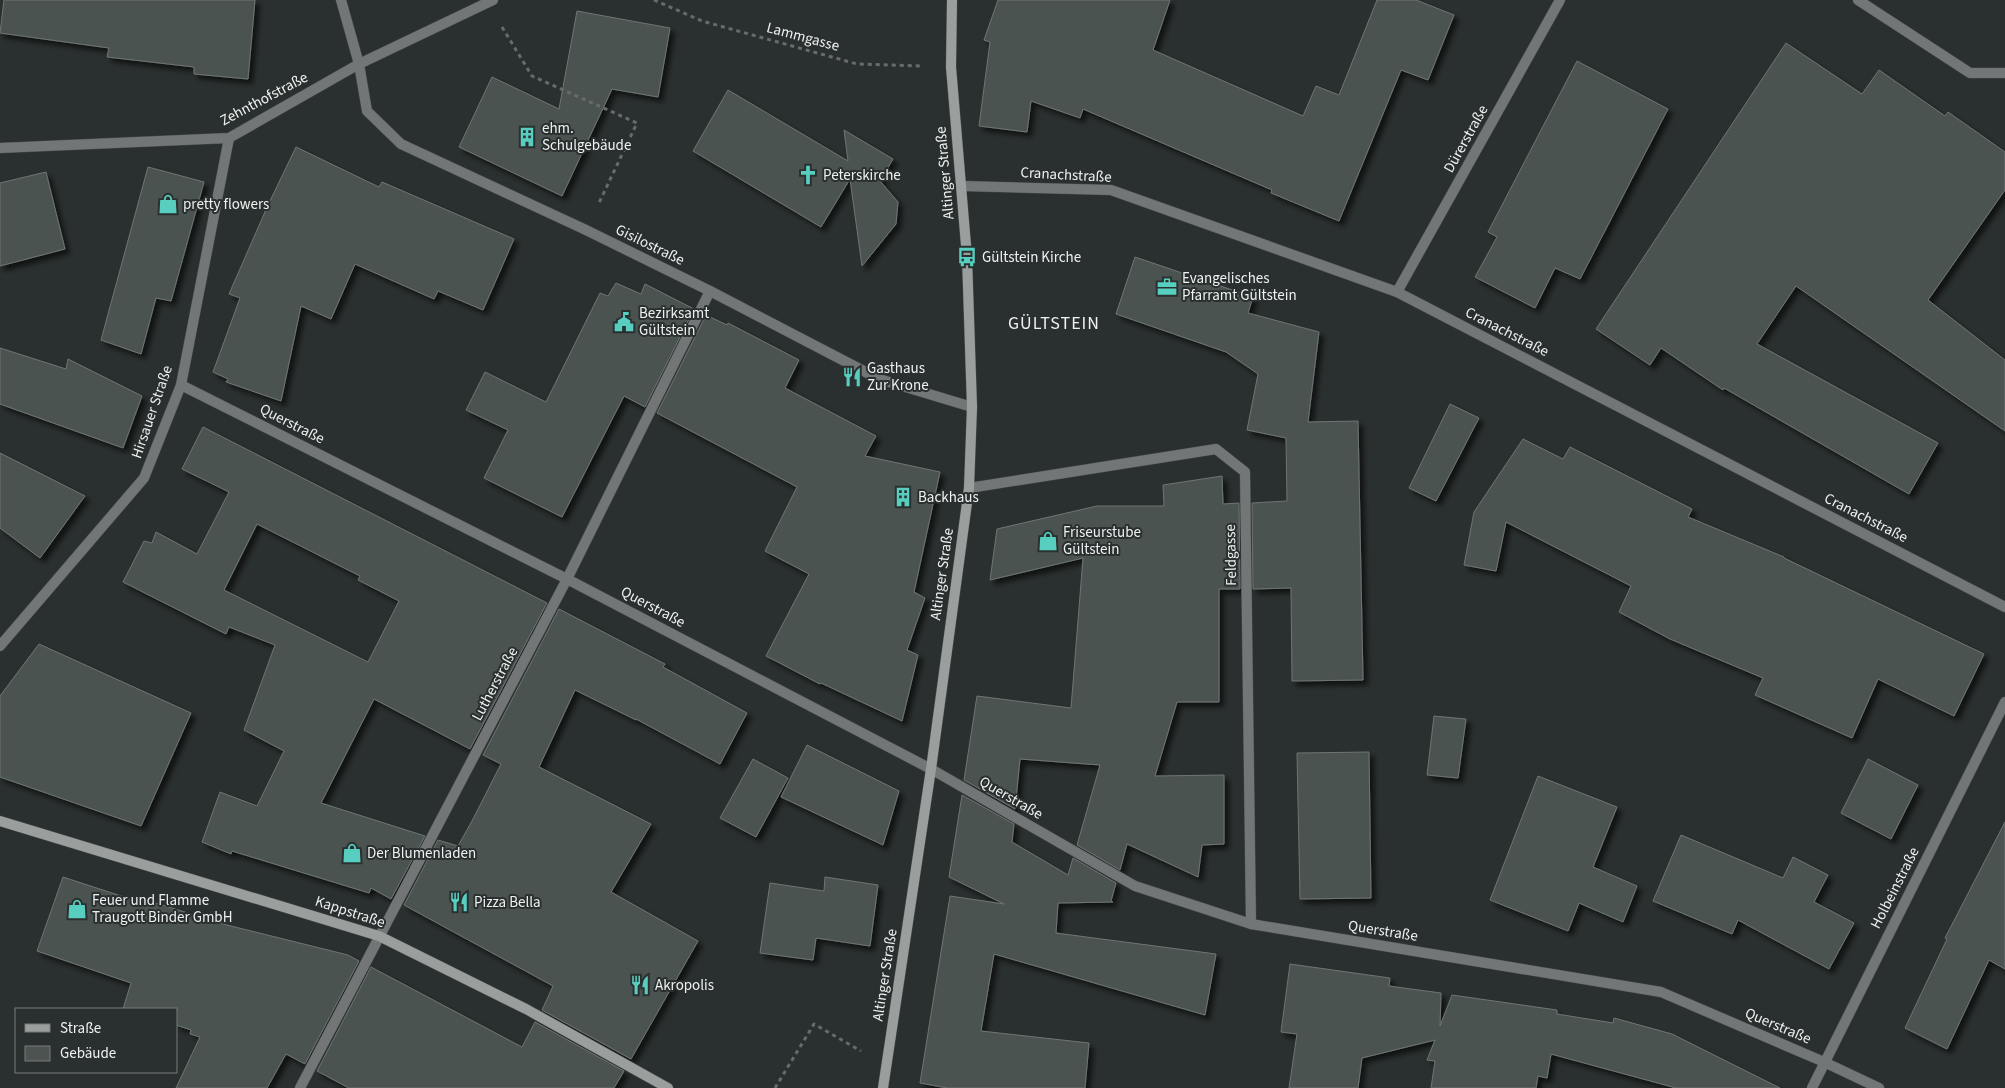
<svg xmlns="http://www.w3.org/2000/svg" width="2005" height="1088" font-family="'Source Sans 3',sans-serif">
  <defs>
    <filter id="shadow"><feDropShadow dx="4.5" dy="4.5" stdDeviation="2.5" flood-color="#0009"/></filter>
  </defs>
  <rect width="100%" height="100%" fill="#2a302f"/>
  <!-- building -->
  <g fill="#4c5351" stroke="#6e7574" fill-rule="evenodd" filter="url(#shadow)">
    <polygon points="4,0 255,0 248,79 194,74 194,67 107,57 109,48 0,33"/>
    <polygon points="998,0 1170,0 1153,50 1303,116 1316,86 1339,95 1377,0 1416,0 1454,15 1428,80 1401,70 1339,221 1271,193 1272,190 1083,109 1080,118 1031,101 1027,132 979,126 990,42 984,40"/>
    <polygon points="577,11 670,28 658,97 612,89 562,196 459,147 492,77 559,109"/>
    <polygon points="1786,43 1862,94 1879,70 1945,116 1948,112 2005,152 2005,190 1928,300 2005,360 2005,431 1796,286 1757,344 1938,443 1909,494 1724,388 1723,390 1661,348 1650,365 1596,329"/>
    <polygon points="1577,61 1668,109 1580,279 1555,268 1535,308 1475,277 1497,237 1488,232"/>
    <polygon points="728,90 848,161 844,130 893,159 880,181 898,202 896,224 862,266 850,179 821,227 693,151"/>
    <polygon points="296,147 379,187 382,182 514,239 483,310 438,291 434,299 355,264 331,319 301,306 281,401 226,382 228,379 213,372 240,298 229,294 268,205"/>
    <polygon points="148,167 204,182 171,301 156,298 141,354 101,340"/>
    <polygon points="46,172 65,249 0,266 0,183"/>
    <polygon points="1135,257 1253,297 1248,313 1319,332 1308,422 1358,421 1363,680 1292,681 1291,588 1253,589 1252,503 1287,501 1286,438 1247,430 1258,374 1226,352 1116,314"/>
    <polygon points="616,283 641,294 645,284 694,309 645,407 624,396 562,517 484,478 508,430 466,410 485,372 546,402 600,293 608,296"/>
    <polygon points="706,315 727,325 728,323 799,360 785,388 876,436 865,456 940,472 914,592 925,598 907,650 918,655 902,721 821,683 820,684 766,656 809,574 765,551 797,487 657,413"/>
    <polygon points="0,348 66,369 68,359 142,396 123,448 0,404"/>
    <polygon points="1450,404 1479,418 1436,501 1409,488"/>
    <path d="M203,427L547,603L470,749L374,699L321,803L425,836L391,899L371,888L369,893L232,851L231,854L202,842L220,792L257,806L284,751L244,730L275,645L229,627L226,634L123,582L144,541L152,543L156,532L197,554L229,492L182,469ZM257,524L360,576L358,580L399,601L368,662L224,590Z"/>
    <polygon points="1523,439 1563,459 1570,447 1692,509 1688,517 1784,557 1784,558 1984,654 1954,716 1878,679 1852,738 1755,695 1763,678 1670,639 1619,612 1631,586 1506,522 1496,571 1464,565 1474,512"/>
    <polygon points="0,453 85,496 40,558 0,528"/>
    <polygon points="1222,476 1223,504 1239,503 1240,589 1219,589 1219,702 1177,702 1155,776 1224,775 1224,844 1202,845 1198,877 1127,844 1120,870 1077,845 1100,765 1020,759 1015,809 964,780 977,696 1071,708 1083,558 990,580 997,529 1097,506 1164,506 1163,485"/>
    <polygon points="559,609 665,664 663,667 747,713 720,764 636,719 636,720 575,690 539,767 651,824 611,892 698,941 631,1059 542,1010 553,986 404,905 438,840 458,846 472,821 501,764 483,755"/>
    <polygon points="39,644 191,713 141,826 0,777 0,696"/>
    <polygon points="1434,716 1466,719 1458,778 1427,775"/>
    <polygon points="807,745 899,791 883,845 781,797"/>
    <polygon points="1369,752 1371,898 1300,899 1297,753"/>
    <polygon points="753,759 788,778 756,837 720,818"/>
    <polygon points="1868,759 1918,785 1891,839 1841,813"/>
    <polygon points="1538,776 1617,807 1593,867 1637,886 1623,922 1579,903 1568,931 1490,900"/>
    <polygon points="962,795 1014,824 1012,842 1068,875 1073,858 1116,883 1111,901 1113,902 1058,903 1056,933 1216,954 1205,1015 994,954 981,1031 1089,1043 1085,1088 947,1088 920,1083 950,896 1004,904 949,877"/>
    <polygon points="2005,822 2005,969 1989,960 1947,1049 1905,1028 1947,939 1945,938"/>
    <polygon points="1681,835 1783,878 1793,857 1828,875 1814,902 1854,923 1829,969 1738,920 1732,934 1653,901"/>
    <polygon points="63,877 155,907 156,903 223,924 348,955 359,961 305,1064 286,1054 267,1088 176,1088 200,1037 190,1034 191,1030 176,1025 176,1009 123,1009 131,983 37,951"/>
    <polygon points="825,877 878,885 870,946 816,938 813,960 760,953 770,883 824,891"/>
    <polygon points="1290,964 1390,978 1389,986 1441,993 1440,1026 1452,995 1557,1010 1557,1014 1613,1023 1614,1018 1672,1034 1780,1088 1676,1088 1551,1054 1547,1078 1538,1076 1536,1088 1431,1088 1435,1061 1427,1060 1435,1040 1362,1058 1358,1088 1289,1088 1297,1034 1281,1032"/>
    <polygon points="371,967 522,1047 535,1022 624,1071 614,1088 349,1088 317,1071"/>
  </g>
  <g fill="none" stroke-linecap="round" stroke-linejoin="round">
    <defs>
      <g id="street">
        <polyline points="341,0 359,64 367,111 401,144 586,230 710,291 879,379 972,407"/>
        <polyline points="1858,0 1970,73 2005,73"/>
        <polyline points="0,148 229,138 359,64 493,0"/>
        <polyline points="962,186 1111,190 1397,292 2005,607"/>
        <polyline points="1397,292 1560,0"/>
        <polyline points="181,385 567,579 931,769 1135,886 1251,924 1661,992 1824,1062 1879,1088"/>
        <polyline points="969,488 1216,449 1245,472 1251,924"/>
        <polyline points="0,646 144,478 181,385 229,138"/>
        <polyline points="300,1088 567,579 710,291"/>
        <polyline points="1812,1088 2005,702"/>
      </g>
      <g id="secondary">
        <polyline points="0,821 379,936 526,1009 668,1088"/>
        <polyline points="883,1088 931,769 969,488 972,407 967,257 951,67 952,0"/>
      </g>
    </defs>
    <!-- street casing -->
    <use href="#street" stroke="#454b4a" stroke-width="11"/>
    <!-- secondary casing -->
    <use href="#secondary" stroke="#454b4a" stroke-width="11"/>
    <!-- path -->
    <g stroke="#676c6b" stroke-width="3" stroke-dasharray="4 4" stroke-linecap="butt">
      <polyline points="654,0 702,21 857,64 923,66"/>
      <polyline points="502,27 532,76 637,123 598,205"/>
      <polyline points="775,1088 814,1024 861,1051"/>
    </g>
    <!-- street -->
    <use href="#street" stroke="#737676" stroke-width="10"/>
    <!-- secondary -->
    <use href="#secondary" stroke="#9a9f9e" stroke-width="10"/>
  </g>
  <!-- icons -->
  <defs>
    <symbol id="building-bare" viewBox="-9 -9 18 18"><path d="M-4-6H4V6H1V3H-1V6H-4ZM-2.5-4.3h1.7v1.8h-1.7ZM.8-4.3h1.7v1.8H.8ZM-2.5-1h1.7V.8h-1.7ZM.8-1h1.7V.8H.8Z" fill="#58cec0" stroke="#2a302f" stroke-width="2.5" paint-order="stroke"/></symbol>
    <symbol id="church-bare" viewBox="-9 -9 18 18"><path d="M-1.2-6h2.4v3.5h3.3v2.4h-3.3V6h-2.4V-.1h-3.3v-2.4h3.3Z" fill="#58cec0" stroke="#2a302f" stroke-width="2.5" paint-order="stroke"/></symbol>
    <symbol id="shop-bare" viewBox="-9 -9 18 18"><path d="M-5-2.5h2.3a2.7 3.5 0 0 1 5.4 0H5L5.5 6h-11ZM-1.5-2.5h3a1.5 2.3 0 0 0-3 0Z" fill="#58cec0" stroke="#2a302f" stroke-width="2.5" paint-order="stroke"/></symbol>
    <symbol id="bus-bare" viewBox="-9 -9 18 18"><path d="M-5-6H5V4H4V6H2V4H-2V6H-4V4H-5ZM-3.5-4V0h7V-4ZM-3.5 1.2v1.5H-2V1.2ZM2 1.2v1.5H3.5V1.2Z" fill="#58cec0" stroke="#2a302f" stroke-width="2.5" paint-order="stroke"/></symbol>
    <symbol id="office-bare" viewBox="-9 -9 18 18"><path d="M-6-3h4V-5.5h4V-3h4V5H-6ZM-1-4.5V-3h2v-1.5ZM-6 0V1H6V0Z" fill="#58cec0" stroke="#2a302f" stroke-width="2.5" paint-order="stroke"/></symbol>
    <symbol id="civic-bare" viewBox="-9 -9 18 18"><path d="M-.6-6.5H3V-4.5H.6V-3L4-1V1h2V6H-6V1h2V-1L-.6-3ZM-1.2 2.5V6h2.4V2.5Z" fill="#58cec0" stroke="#2a302f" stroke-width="2.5" paint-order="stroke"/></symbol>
    <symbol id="restaurant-bare" viewBox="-9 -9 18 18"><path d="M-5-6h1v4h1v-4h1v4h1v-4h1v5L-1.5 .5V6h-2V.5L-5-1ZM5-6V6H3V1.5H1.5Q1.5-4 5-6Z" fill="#58cec0" stroke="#2a302f" stroke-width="2.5" paint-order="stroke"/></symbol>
  </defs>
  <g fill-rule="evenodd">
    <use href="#building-bare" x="513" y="123" width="28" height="28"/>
    <use href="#church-bare" x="794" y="161" width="28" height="28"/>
    <use href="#shop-bare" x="154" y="190" width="28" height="28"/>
    <use href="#bus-bare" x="953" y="243" width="28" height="28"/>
    <use href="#office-bare" x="1153" y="273" width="28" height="28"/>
    <use href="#civic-bare" x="610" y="308" width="28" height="28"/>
    <use href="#restaurant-bare" x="838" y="363" width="28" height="28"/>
    <use href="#building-bare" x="889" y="483" width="28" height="28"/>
    <use href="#shop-bare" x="1034" y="527" width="28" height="28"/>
    <use href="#shop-bare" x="338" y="839" width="28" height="28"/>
    <use href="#restaurant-bare" x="445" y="888" width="28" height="28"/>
    <use href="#shop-bare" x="63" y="895" width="28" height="28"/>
    <use href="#restaurant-bare" x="626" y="971" width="28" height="28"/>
  </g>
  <g text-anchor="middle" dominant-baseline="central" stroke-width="4" stroke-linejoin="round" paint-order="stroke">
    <!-- street labels -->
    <g font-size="15" fill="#edf1f0" stroke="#2a302f">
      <text transform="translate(803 37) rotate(15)">Lammgasse</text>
      <text transform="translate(264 99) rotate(-28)">Zehnthofstraße</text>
      <text transform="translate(1466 139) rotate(-61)">Dürerstraße</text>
      <text transform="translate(945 173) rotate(-95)">Altinger Straße</text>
      <text transform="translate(1066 175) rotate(3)">Cranachstraße</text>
      <text transform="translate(650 245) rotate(26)">Gisilostraße</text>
      <text transform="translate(1507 332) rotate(27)">Cranachstraße</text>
      <text transform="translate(152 412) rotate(-71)">Hirsauer Straße</text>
      <text transform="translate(292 424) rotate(27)">Querstraße</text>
      <text transform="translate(1866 518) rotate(27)">Cranachstraße</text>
      <text transform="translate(1231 555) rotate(-91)">Feldgasse</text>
      <text transform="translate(942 574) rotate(-82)">Altinger Straße</text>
      <text transform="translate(653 607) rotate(28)">Querstraße</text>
      <text transform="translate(495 684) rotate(-62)">Lutherstraße</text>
      <text transform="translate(1011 798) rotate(30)">Querstraße</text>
      <text transform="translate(1895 888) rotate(-63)">Holbeinstraße</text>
      <text transform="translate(350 912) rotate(18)">Kappstraße</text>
      <text transform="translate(1383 931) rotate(9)">Querstraße</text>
      <text transform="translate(885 975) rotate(-81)">Altinger Straße</text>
      <text transform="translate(1778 1026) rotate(23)">Querstraße</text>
    </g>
    <!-- poi labels -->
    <g font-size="15" fill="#edf1f0" stroke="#2a302f" text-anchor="start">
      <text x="542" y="128">ehm.<tspan x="542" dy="17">Schulgebäude</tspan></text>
      <text x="823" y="175">Peterskirche</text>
      <text x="183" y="204">pretty flowers</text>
      <text x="982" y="257">Gültstein Kirche</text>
      <text x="1182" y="278">Evangelisches<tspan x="1182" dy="17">Pfarramt Gültstein</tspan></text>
      <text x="639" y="313">Bezirksamt<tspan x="639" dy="17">Gültstein</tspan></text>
      <text x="867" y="368">Gasthaus<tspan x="867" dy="17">Zur Krone</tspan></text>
      <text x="918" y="497">Backhaus</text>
      <text x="1063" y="532">Friseurstube<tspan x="1063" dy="17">Gültstein</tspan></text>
      <text x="367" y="853">Der Blumenladen</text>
      <text x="92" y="900">Feuer und Flamme<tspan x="92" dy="17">Traugott Binder GmbH</tspan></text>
      <text x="474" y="902">Pizza Bella</text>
      <text x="655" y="985">Akropolis</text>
    </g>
    <!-- quarter labels -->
    <g font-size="18" letter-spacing="1" fill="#edf1f0" stroke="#2a302f">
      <text x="1054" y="323">GÜLTSTEIN</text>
    </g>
  </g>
  <!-- legend -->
  <rect x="15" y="1008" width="162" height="65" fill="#2a302f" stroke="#787d7c"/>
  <rect x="25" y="1024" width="25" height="8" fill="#9a9f9e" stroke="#787d7c"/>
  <text x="60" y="1033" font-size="15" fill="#edf1f0">Straße</text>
  <rect x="25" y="1046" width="25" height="15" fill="#4c5351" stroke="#787d7c"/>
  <text x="60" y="1058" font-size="15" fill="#edf1f0">Gebäude</text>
</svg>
